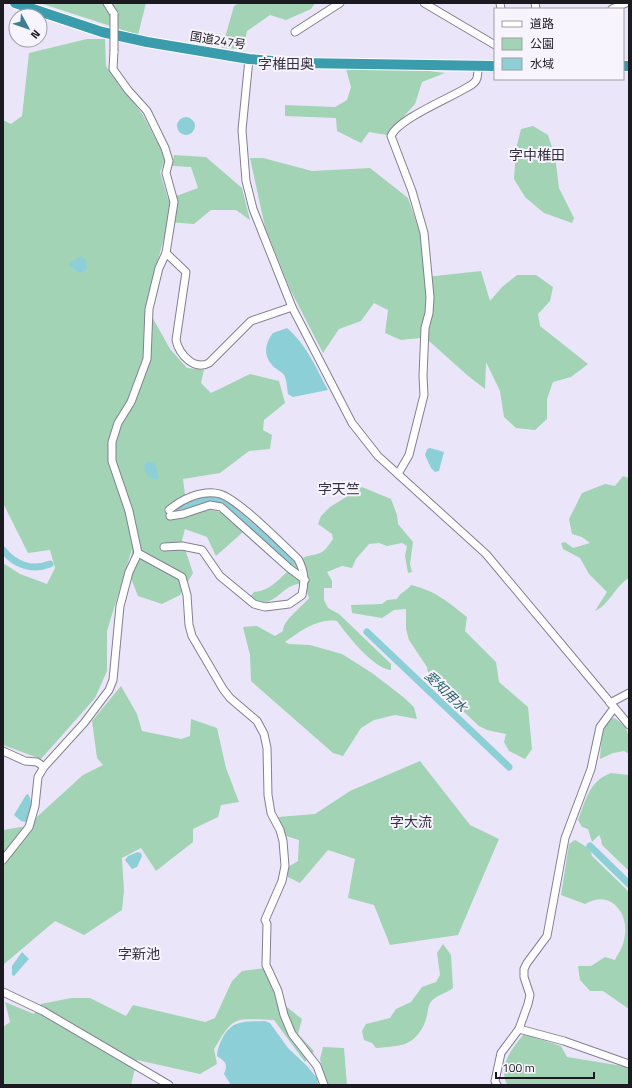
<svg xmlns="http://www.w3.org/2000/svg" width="632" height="1088" font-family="'Titillium Web','Noto Sans JP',sans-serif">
  <rect width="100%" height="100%" fill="#ebe5f9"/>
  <!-- green -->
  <g fill="#a2d3b4">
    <polygon points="40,3 146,3 138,35"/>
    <polygon points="239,3 315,3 311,9 286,20 270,15 247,31 243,49 222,48 234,6"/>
    <polygon points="87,39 105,39 106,66 143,115 166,159 160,172 168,199 198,188 191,167 172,166 174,155 206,157 242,188 250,220 236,210 211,210 194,224 168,222 146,306 170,349 187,368 204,370 201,383 211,393 250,374 279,381 285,403 264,420 263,430 272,435 270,449 249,451 220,473 183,479 185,495 166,507 169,518 207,509 224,513 243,532 216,556 207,537 185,529 182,540 193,573 180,595 162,604 138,596 130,576 132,549 107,631 107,671 95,698 41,759 3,745 3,563 20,574 47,584 55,568 50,550 28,553 3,503 3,120 11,124 22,116 29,53"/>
    <polygon points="405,68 445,73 422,82 415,104 387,135 369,132 361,143 337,131 336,118 285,116 285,105 335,107 347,100 351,87 346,69"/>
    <polygon points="533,126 548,135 555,156 559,188 574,218 572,223 544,213 525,197 514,179 516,149 521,129"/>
    <polygon points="250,158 263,158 312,171 370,168 408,198 426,251 426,277 481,271 490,301 502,287 517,275 536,275 553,287 550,301 538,314 540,326 588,364 571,377 553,382 547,399 547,419 535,430 516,428 504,417 500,391 486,362 485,389 467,375 429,341 420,338 401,340 385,333 388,310 374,303 361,321 339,329 323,353 290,289 265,227"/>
    <path d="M623,476L629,478V578C615,586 610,604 595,611L607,592L589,574L580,558L563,549L561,543L565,542L573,548L590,543L582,537L572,534L569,519L582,493L605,484L615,486Z"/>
    <path d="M362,487L391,499L397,515L398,524L413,542L410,564L412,572L408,573L405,556L407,546L402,543L387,546L379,543L369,544L356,559L352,568L342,566L327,572L332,581V588H324V600L328,608L339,614L391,664V670C374,669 347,635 337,621C318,618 300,631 285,642L289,644L310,645L342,654L372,673L402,696L414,707L417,719L395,715L374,720L361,728L343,756L333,753L251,681L250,655L243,627L257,626L275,636L283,631C283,620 301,608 309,598L304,584C281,581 274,615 250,597L254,592C274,591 286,570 300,560C306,555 310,556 317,554C324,553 329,545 333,539L332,534L318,524L321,516L330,507Z"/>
    <path d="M411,585C436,591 448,602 467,617L465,631L496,662L499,682L528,707L532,749L525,759L509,751L504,742L506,734L487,730L479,726L429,679L427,667L409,640L406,629V609L394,610L382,618L352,613L351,605L382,604L387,600L397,599C400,592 407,591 411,585Z"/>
    <polygon points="121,686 137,714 142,731 181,739 190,736 191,719 217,728 226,768 239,802 221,805 218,817 193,829 193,842 156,871 141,848 122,858 124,891 122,910 84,935 55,921 3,965 3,830 27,826 83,775 103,765 97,758 92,721"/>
    <path d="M614,718C631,728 629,737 629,754L624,751L613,753L600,759C601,746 601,731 609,719Z"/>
    <polygon points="420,761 470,825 499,839 458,935 390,945 374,905 348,898 355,859 328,850 300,883 288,877 288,867 298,861 299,840 286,836 278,817 315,814 350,791"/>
    <path d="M611,773L629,775V871L602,845L601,839L599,835L592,842L588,829L582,827L578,820C586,800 589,781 611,773Z"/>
    <path d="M575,840L590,849L592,856L629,892V1009L603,991H590L580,980L578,966H591L605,957L615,960C618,954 623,947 624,940C631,915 611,888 585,904L561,895L569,844Z"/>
    <path d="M443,944L451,955L453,988C446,994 435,995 430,1003C427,1009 428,1016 425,1022C415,1047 399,1046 376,1048L372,1043L364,1040L362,1031L366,1024L390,1018L396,1009L411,1002L422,987L436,982L440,975L437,953Z"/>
    <path d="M265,968L273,985L278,1000L302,1019L298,1034L314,1051L305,1062L274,1020C234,1019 235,1014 214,1049L217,1064L200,1074L137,1060L131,1085H3V1027L10,1022L5,1002L34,1014L41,1004L71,998H90L126,1016L133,1005L205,1022L215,1018L232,981L242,971Z"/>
    <path d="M524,1034L561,1046L567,1057L629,1067V1085H507C498,1065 512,1048 524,1034Z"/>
    <polygon points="323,1047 344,1048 347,1085 326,1085 320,1059"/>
  </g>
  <!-- water -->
  <g fill="#8dcfd7">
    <circle cx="186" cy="126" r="9"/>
    <polygon points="81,256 86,260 87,269 83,272 80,273 69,266 69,263"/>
    <path d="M287,328C307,345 316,368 328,390L293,397L288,394C287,388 287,380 284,375C281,371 275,369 272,365C263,355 265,343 273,333Z"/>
    <polygon points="430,448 444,452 439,471 435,472 431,468 425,455 427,449"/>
    <path d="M147,462H151L155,464L159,477L157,479C149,480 144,473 144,465Z"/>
    <path d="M28,794C33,801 32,816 26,822L21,821L14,815L26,795Z"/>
    <polygon points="138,852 141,853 142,856 137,867 132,869 125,860 128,856"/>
    <polygon points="22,952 29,959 14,976 12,975 12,966"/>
    <path d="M265,1021L270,1023L288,1048L307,1066L317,1078L318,1085H231L224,1074C228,1064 226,1062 217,1056C217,1050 219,1046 221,1041C231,1019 244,1022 265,1021Z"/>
  </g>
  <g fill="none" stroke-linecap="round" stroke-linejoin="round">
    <!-- canal -->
    <g stroke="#8dcfd7" stroke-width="7">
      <path d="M171,513C188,506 205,496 223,502L292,562"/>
      <path d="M3,550C15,565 32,571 50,564"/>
      <polyline points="367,632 509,767"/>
      <polyline points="590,846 629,884"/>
    </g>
    <defs>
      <g id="minor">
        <polyline points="107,3 114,14"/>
        <polyline points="424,3 495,45"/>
        <polyline points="500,3 501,9"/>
        <polyline points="535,3 536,9"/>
        <polyline points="612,9 626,3"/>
        <polyline points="295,32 340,3"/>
        <polyline points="249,59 242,130 246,181 253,209 292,307 352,423 378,456 486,554 629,725"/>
        <path d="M166,253L186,272L176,340C179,354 194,371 209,363L251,321L292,307"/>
        <path d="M398,474L409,455L424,395L423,376L425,328L429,313L430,297L424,233L412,191L391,136C398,119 448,99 466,88C470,86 476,83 477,78C478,74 478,70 478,66"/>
        <polyline points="170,516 183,514 210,505 221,507 289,568 305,580"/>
        <path d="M164,547L182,546L202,550L220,576L254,604L265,607L289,604L302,595C305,581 305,572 298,559C282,544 238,499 220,494C203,489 182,499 169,510"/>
        <polyline points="138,553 182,577 187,595 189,625 192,636 223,689 230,698 257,721 264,734 267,748 268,795 271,813 280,830 283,841 285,866 282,881 265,920 267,924 266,965 278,991 284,1015 292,1034 317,1066 324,1085"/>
        <polyline points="610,703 629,693"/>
        <polyline points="3,751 25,761 37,762 44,767"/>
        <polyline points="3,860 29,827 35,806 38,777 44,767 84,723 109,690 113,680 120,606 129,572 138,553 129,511 112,461 112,442 118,423 131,402 147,359 149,309 159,268 166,253 174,202 166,173 169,161 165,148 147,111 128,90 113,69 114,51"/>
        <polyline points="3,992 43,1011 169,1085"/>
        <polyline points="519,1029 564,1041 629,1064"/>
        <polyline points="497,1085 495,1081 501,1053 519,1029 528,1004 530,995 524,977 524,969 527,963 547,936 565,838 591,769 600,727 614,708"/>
      </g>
      <g id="highway">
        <polyline points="15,3 102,32 147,42 249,59 299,63 495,66"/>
        <polyline points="623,66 629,66"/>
      </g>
    </defs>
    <!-- minor casing -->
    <use href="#minor" stroke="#847f91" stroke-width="9"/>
    <!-- highway casing -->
    <use href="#highway" stroke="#fff" stroke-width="12"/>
    <!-- minor -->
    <use href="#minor" stroke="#fff" stroke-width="7"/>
    <!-- highway -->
    <use href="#highway" stroke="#3b9cae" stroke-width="10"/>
    <defs>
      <polyline id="minor-bridge" points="114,51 114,14"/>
    </defs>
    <!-- minor-bridge casing -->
    <use href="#minor-bridge" stroke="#847f91" stroke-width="9" stroke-linecap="butt"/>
    <!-- minor-bridge -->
    <use href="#minor-bridge" stroke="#fff" stroke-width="7"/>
  </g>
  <g text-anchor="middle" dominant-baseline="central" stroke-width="4" stroke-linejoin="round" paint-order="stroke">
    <!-- street labels -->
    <g font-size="12" fill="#1c1a21" stroke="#f7f4fd">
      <text transform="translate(218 40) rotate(9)">国道247号</text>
    </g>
    <!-- water labels -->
    <g font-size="13" font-style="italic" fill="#275f65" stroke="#f7f4fd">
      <text transform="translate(446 691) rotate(44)">愛知用水</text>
    </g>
    <!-- quarter labels -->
    <g font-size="14" fill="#363141" stroke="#f7f4fd">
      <text x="286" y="63">字椎田奥</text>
      <text x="537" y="154">字中椎田</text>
      <text x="339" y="488">字天竺</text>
      <text x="411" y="821">字大流</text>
      <text x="139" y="953">字新池</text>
    </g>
  </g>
  <!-- border -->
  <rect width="632" height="1088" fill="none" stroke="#1c1a21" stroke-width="8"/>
  <!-- legend -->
  <rect x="494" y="8" width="130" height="72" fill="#f7f4fd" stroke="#9f9da5"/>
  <rect x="502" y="21" width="20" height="6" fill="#ffffff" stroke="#9f9da5"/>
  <text x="530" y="28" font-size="12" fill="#1c1a21">道路</text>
  <rect x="502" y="38" width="20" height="12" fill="#a2d3b4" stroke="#9f9da5"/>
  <text x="530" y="48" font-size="12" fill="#1c1a21">公園</text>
  <rect x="502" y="58" width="20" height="12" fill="#8dcfd7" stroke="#9f9da5"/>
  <text x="530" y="68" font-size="12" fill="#1c1a21">水域</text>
  <!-- north arrow -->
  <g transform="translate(28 28) rotate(130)"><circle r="19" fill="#f7f4fd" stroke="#9f9da5"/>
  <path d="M0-3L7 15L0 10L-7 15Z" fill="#3c7f8f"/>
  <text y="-6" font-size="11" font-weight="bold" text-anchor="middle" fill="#1c1a21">N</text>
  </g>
  <!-- scale -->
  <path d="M496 1072v6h98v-6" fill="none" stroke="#1c1a21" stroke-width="2"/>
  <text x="502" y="1072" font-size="12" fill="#1c1a21" stroke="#f7f4fd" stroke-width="3" paint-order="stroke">100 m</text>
</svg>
